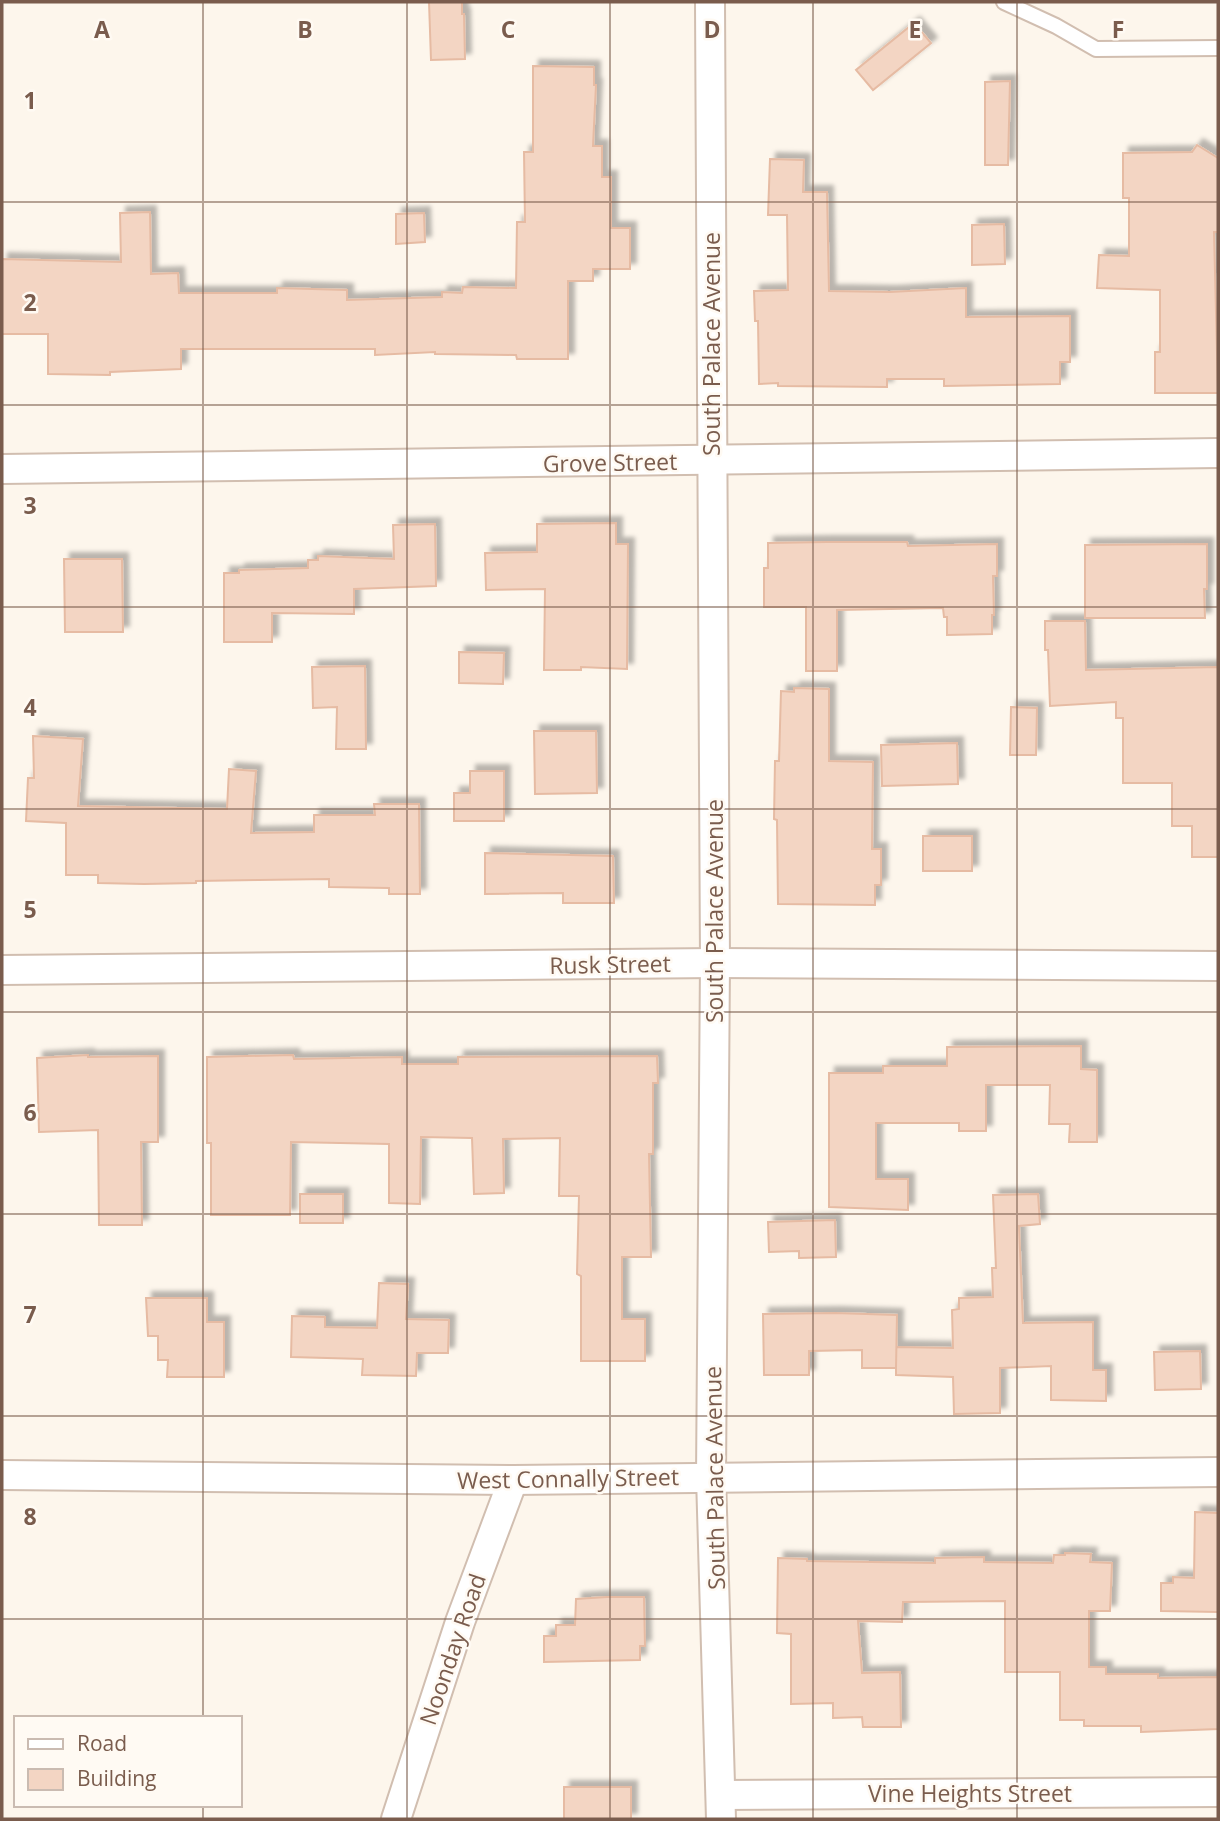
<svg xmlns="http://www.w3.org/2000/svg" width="1220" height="1821" font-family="'Open Sans',sans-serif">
  <defs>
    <filter id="shadow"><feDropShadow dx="6" dy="-6" stdDeviation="2" flood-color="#0004"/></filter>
  </defs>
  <rect width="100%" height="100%" fill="#fdf6ec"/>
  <!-- building -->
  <g fill="#f3d5c3" stroke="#e6bba3" stroke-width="2" filter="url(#shadow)">
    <polygon points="429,2 462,2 462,14 464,14 465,59 431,60"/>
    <polygon points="914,23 931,43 873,90 856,70"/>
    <polygon points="533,66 594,67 594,85 596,85 593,146 602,146 602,177 611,177 611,228 630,228 630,269 593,269 593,281 568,281 568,359 517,359 516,355 435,354 435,352 375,355 375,349 181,349 181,369 110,372 110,375 48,374 48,334 2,334 2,259 121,262 120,213 150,212 151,274 178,273 179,293 277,293 277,288 347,290 347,300 442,297 442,292 462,293 463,287 516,288 517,222 525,222 524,152 533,152"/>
    <polygon points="1010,81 1008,165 985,165 985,82"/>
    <polygon points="1197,145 1218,158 1218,232 1214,232 1218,393 1155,393 1155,352 1160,352 1160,290 1097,288 1099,255 1129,256 1129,198 1123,198 1123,153 1192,152"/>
    <polygon points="770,159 804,160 803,192 827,192 829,291 890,292 966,288 966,317 1070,316 1070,362 1060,362 1060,384 944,386 944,379 887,379 887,387 778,386 778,383 759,384 758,321 755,321 754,291 788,290 787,215 768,215"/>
    <polygon points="424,213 425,242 396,244 396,214"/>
    <polygon points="1004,224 1005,264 972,265 972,225"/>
    <polygon points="616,523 616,544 628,544 627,669 581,667 581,670 544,670 545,589 486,590 485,553 537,552 537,524"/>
    <polygon points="435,524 436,586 354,589 354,614 272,613 272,642 224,642 224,573 239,573 239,570 308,568 308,560 318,560 318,556 394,559 393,525"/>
    <polygon points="827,542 907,542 908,546 997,544 997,576 993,576 994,615 992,615 992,634 947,635 947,617 944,617 943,608 837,610 837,671 806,671 806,607 764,607 764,568 768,568 768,543"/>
    <polygon points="1207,544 1207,589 1204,589 1205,618 1085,618 1085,545"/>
    <polygon points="64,559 122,559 123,632 65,632"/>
    <polygon points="1045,621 1085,621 1086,670 1218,667 1218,857 1192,857 1192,826 1172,826 1172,783 1123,783 1123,718 1116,718 1116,702 1050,706 1048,650 1045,650"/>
    <polygon points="459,652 504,653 503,684 459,683"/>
    <polygon points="365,666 366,749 336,749 337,707 313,708 312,667"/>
    <polygon points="794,688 829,689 829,761 873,762 872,849 881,849 881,885 875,885 875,905 778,904 777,820 774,819 775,761 779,761 781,691 794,692"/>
    <polygon points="1011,707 1037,708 1036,755 1010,755"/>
    <polygon points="534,731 596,731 597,793 535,794"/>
    <polygon points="33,736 83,739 78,806 227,809 229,769 256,771 251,833 314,832 314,815 375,815 374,804 419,804 420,894 389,894 389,888 329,887 329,879 196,881 196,883 144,884 98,883 98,875 66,875 66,823 26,821 28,778 34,778"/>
    <polygon points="957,743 958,784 882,786 881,745"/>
    <polygon points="470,771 504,771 504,821 454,821 454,793 470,793"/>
    <rect x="923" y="836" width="49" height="35"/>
    <polygon points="485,853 613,856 614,903 563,903 563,893 485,894"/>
    <polygon points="1081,1046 1081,1069 1097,1070 1097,1142 1069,1142 1070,1124 1049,1124 1050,1085 986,1085 986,1131 959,1131 959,1123 876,1123 876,1179 908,1179 908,1210 829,1207 829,1073 883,1073 883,1066 947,1066 947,1047"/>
    <polygon points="88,1055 88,1057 158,1056 158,1142 141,1142 142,1225 99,1225 98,1130 39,1132 37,1058"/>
    <polygon points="293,1055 294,1059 402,1057 402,1064 458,1064 458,1057 657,1056 658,1083 653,1083 653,1154 649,1154 651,1257 622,1257 622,1319 645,1319 645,1361 581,1361 581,1276 577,1274 579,1196 559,1196 560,1138 503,1139 504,1193 474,1194 472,1138 421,1137 420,1204 389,1203 389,1144 291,1142 290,1215 211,1215 211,1143 207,1143 207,1057"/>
    <rect x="300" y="1194" width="43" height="29"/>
    <polygon points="1038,1194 1040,1224 1019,1226 1023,1323 1093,1322 1093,1370 1106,1370 1106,1401 1051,1400 1051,1366 1000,1368 1000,1413 954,1414 953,1377 896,1375 896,1347 953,1348 952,1310 959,1309 959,1298 993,1297 992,1268 996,1268 993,1195"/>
    <polygon points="835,1220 836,1257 799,1258 799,1251 769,1252 768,1222"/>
    <polygon points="379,1283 408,1284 406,1319 449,1320 448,1353 417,1353 416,1376 362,1375 363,1359 291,1357 292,1316 325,1317 325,1327 377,1328"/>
    <polygon points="146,1298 207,1298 207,1322 224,1322 224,1377 167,1377 168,1360 158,1360 158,1336 148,1336"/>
    <polygon points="835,1313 897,1315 896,1368 862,1368 862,1350 809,1351 809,1375 764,1375 763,1314"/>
    <polygon points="1200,1351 1201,1389 1155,1390 1154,1352"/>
    <polygon points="1195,1512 1218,1513 1218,1612 1161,1611 1161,1583 1173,1583 1173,1577 1194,1578"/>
    <polygon points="1065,1553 1091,1554 1090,1562 1112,1563 1110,1611 1089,1611 1089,1667 1106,1667 1106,1674 1158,1674 1158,1678 1218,1677 1218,1729 1141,1732 1141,1726 1084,1726 1084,1720 1060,1720 1060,1672 1005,1672 1005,1601 903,1602 902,1622 858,1621 862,1673 900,1672 901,1727 863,1727 862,1717 833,1718 833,1703 791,1704 791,1634 777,1633 778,1558 807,1559 807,1561 935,1563 935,1558 984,1557 984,1562 1053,1563 1054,1555 1065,1555"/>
    <polygon points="607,1597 644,1597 645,1646 640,1646 640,1660 544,1662 544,1636 556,1636 556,1625 575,1625 576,1599"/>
    <rect x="564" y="1787" width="67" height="32"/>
  </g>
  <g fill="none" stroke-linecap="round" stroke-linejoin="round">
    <defs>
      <polyline id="lane" points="1004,2 1056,26 1096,49 1218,48"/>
      <g id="street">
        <polyline points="710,2 715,963 711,1477 721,1819"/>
        <polyline points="2,469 1218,453"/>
        <polyline points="2,970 715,963 1218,966"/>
        <polyline points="2,1475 513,1480 1218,1472"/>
        <polyline points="721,1795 1218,1792"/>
        <polyline points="396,1819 460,1622 513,1480"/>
      </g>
    </defs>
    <!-- lane casing -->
    <use href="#lane" stroke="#d1beb0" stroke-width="18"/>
    <!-- street casing -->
    <use href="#street" stroke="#d1beb0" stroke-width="32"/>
    <!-- lane -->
    <use href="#lane" stroke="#fff" stroke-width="14"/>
    <!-- street -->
    <use href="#street" stroke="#fff" stroke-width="28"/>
  </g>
  <!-- grid -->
  <path fill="none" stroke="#7a5c4d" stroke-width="2" stroke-opacity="0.55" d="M203,2V1718M407,2V1819M610,2V1819M813,2V1819M1017,2V1819M2,202H1218M2,405H1218M2,607H1218M2,809H1218M2,1012H1218M2,1214H1218M2,1416H1218M2,1619H1218M203,1805V1819"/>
  <g text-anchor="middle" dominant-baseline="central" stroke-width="5" stroke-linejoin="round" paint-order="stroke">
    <!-- street labels -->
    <g font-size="23" fill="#7a5c4d" stroke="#fffaf3">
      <text transform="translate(711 344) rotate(-90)">South Palace Avenue</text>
      <text transform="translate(610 462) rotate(-1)">Grove Street</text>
      <text transform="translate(714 911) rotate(-90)">South Palace Avenue</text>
      <text transform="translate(610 964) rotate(-1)">Rusk Street</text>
      <text transform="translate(568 1478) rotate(-1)">West Connally Street</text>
      <text transform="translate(714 1478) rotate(-91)">South Palace Avenue</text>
      <text transform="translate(452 1649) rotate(-71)">Noonday Road</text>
      <text x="970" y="1793">Vine Heights Street</text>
    </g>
  </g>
  <g font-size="23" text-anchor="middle" font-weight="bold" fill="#7a5c4d" stroke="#fffaf3" stroke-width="5" stroke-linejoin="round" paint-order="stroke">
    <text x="102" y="38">A</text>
    <text x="305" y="38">B</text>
    <text x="508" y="38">C</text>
    <text x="712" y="38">D</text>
    <text x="915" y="38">E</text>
    <text x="1118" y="38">F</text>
    <text x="30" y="109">1</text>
    <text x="30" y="311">2</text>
    <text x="30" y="514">3</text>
    <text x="30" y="716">4</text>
    <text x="30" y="918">5</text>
    <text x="30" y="1121">6</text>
    <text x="30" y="1323">7</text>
    <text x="30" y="1525">8</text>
  </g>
  <!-- border -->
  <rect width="1220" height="1821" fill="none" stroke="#7a5c4d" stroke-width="7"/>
  <!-- legend -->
  <rect x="14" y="1716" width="228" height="91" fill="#fffaf3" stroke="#cabbb1" stroke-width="2"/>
  <rect x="28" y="1739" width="35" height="10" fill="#ffffff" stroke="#cabbb1" stroke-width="2"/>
  <text x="77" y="1751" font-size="21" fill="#7a5c4d">Road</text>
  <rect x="28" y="1769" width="35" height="21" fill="#f3d5c3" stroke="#cabbb1" stroke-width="2"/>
  <text x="77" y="1786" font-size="21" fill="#7a5c4d">Building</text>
</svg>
